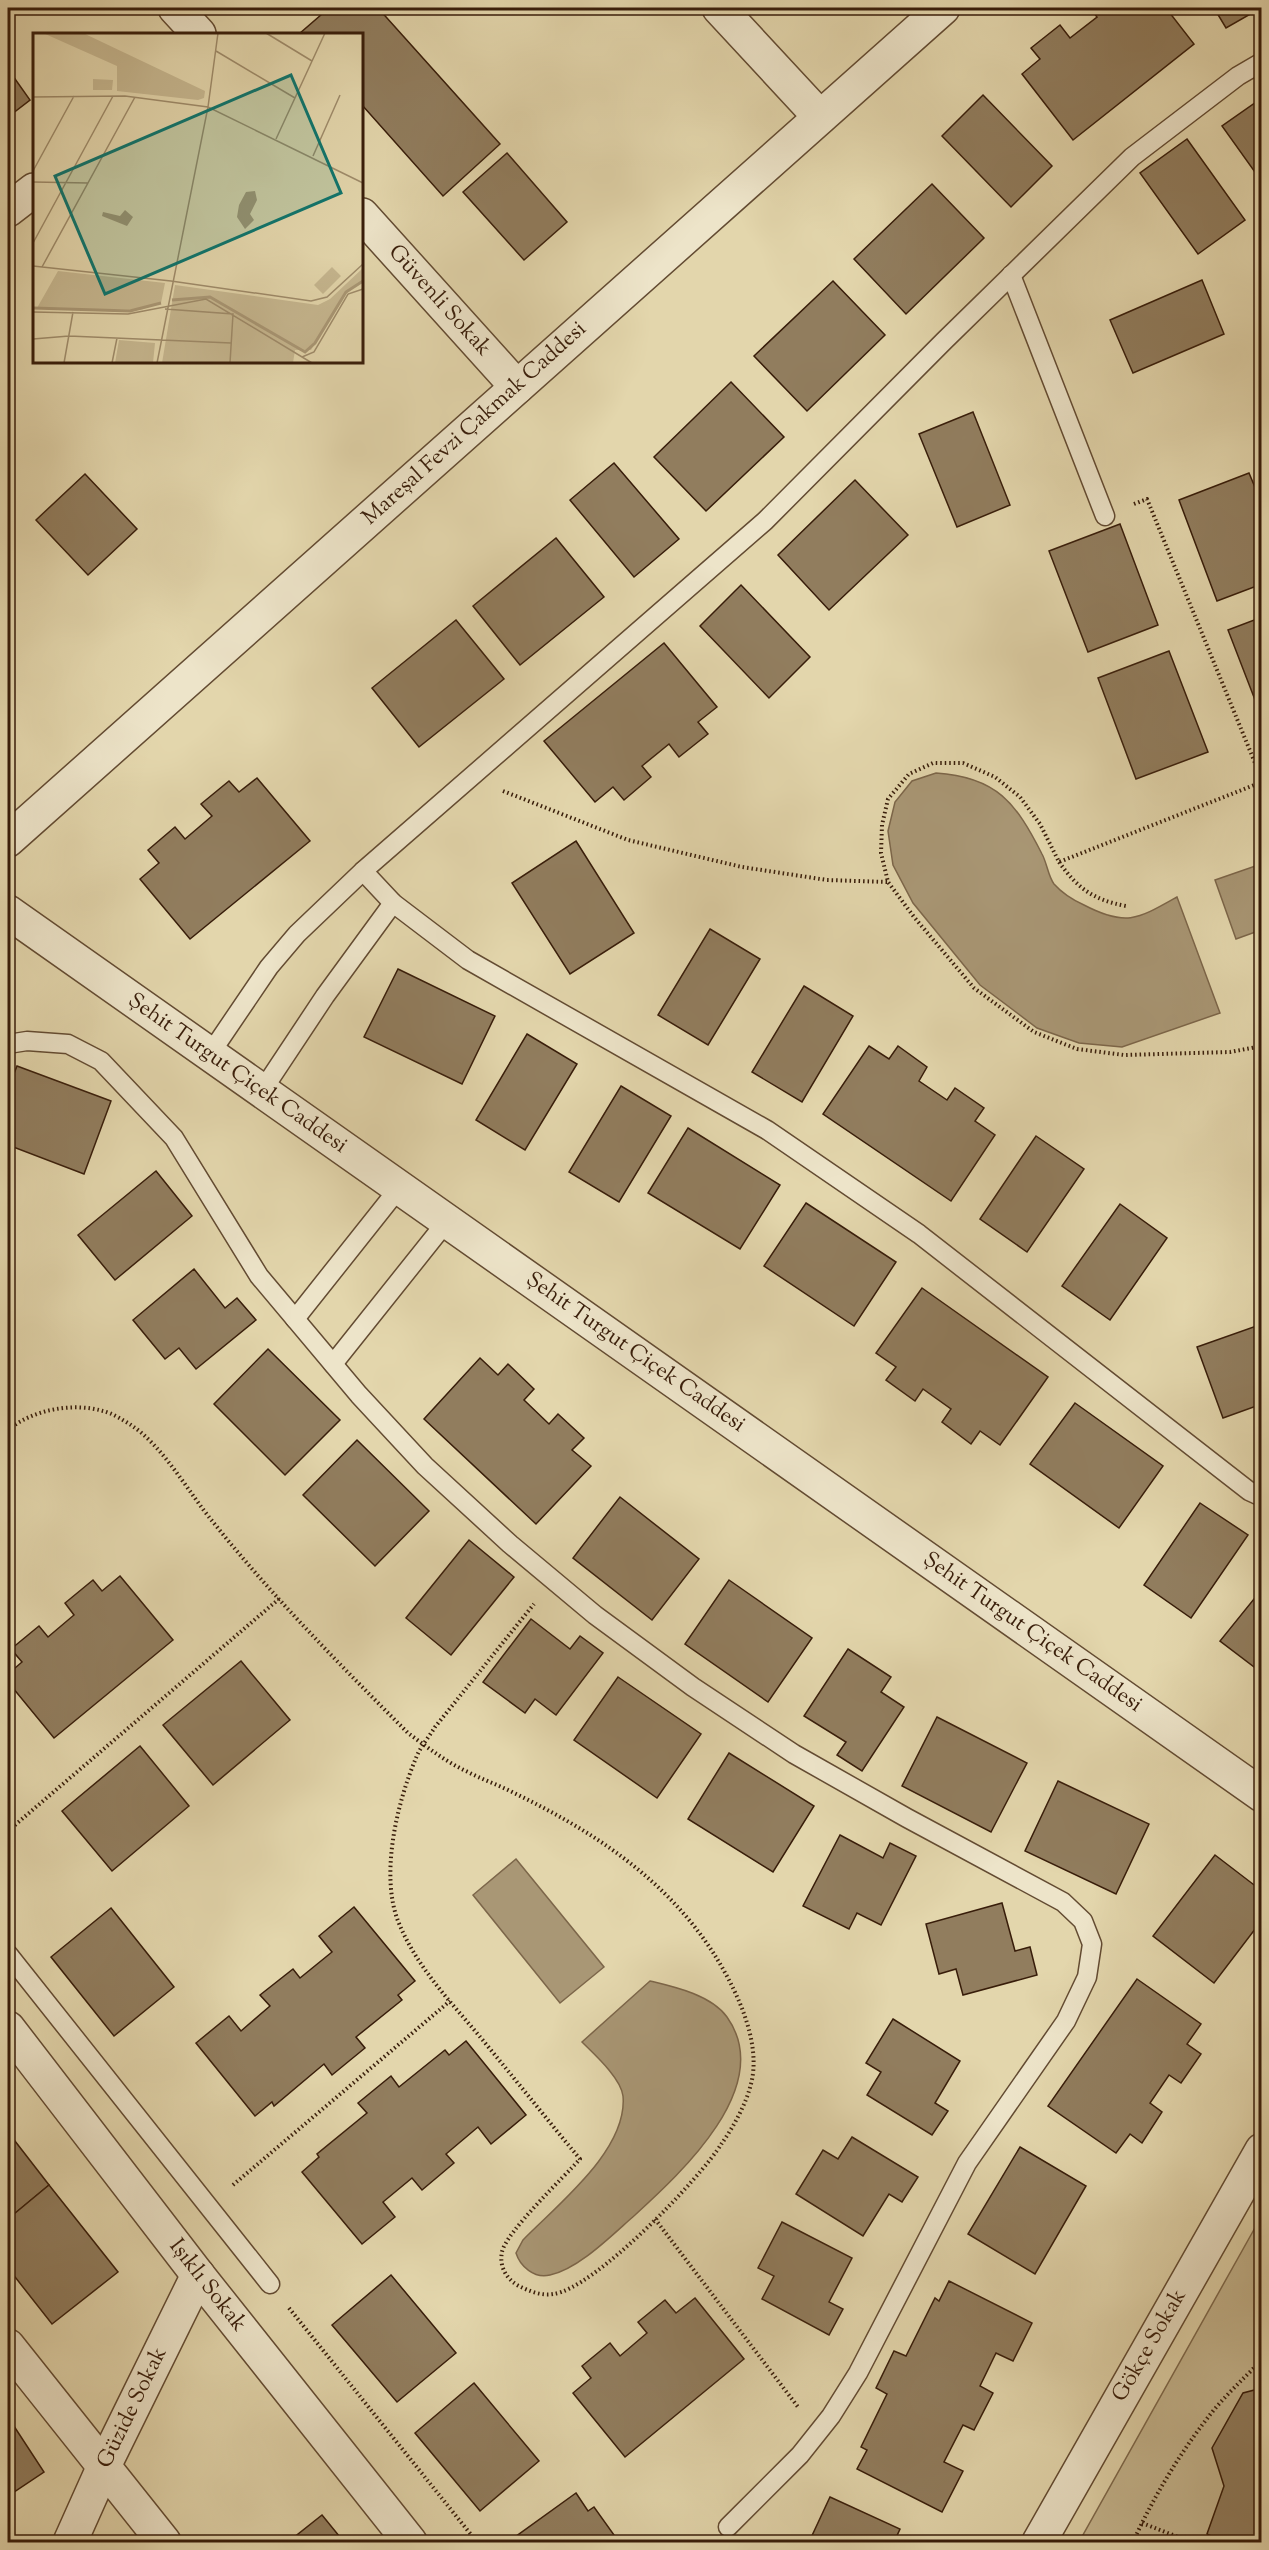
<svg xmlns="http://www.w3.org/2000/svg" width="1269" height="2550" font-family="'Sorts Mill Goudy',serif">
  <rect width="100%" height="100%" fill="#e3d6ac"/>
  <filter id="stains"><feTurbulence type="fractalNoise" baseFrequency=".00333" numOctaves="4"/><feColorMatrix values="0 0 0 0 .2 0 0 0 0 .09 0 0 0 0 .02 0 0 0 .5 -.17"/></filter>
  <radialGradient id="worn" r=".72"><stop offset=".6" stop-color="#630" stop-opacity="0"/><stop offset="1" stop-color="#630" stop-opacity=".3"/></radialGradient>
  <!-- green -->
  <polygon fill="#c6b790" stroke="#7f6a4d" stroke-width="1.5" points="1261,2217 1261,2542 1079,2542"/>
  <!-- water -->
  <g fill="#a99775" stroke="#7c664a" stroke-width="1.5">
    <path d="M936,773C997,777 1016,803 1042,854C1047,863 1048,876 1054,884C1062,893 1073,900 1084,905C1126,927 1138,919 1177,897L1220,1013L1122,1047L1079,1043L1037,1028L980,985L913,903L893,865L888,831L895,802L912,781Z"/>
    <polygon points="1261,864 1261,930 1236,939 1215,880"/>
    <polygon points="516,1859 604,1967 560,2003 473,1895"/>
    <path d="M650,1981C675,1987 711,1995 727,2017C776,2086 681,2173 635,2215C613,2234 579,2269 550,2275C534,2279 520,2266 516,2253L523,2240C557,2205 628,2150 623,2096C621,2078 594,2054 582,2042Z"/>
  </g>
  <!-- building -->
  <g fill="#917d5e" stroke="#381d0a" stroke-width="1.5">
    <polygon points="329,8 378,8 500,144 443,196 362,105 362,34 299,34"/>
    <polygon points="1090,8 1166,8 1194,44 1073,140 1022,74 1040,59 1031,48 1060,25 1070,38 1097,17"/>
    <polygon points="1214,8 1261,8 1226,28"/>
    <polygon points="8,69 30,100 8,117"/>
    <polygon points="983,95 1052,166 1011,207 942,136"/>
    <polygon points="1262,98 1262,182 1222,126"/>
    <polygon points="1187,139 1245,220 1198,254 1140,173"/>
    <polygon points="507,153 567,222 524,260 463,192"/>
    <polygon points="932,184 984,238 906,314 854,259"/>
    <polygon points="1202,280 1224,334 1133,373 1110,320"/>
    <polygon points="833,281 885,335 807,411 754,356"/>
    <polygon points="731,382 784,437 706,511 654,457"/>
    <polygon points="973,412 1010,505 957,527 919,434"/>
    <polygon points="614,463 679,539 634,577 570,500"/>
    <polygon points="1249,473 1262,504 1262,584 1217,601 1179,500"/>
    <polygon points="85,474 137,529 88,575 36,520"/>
    <polygon points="855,480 908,535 829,610 778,555"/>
    <polygon points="1120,524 1158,625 1088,652 1049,551"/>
    <polygon points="556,538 604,597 520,665 473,606"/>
    <polygon points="741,585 810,657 769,698 700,626"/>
    <polygon points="1262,617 1262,718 1228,630"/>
    <polygon points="456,620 504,679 419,747 372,688"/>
    <polygon points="664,643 717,707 698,722 708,734 679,757 669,744 642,766 651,777 624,800 613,787 595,802 544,741"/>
    <polygon points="1169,651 1208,752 1136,779 1098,678"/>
    <polygon points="257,778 310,841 190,939 140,879 159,863 148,850 175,827 185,839 212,816 201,804 229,781 239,792"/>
    <polygon points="576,841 634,933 570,974 512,883"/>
    <polygon points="710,929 760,959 708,1045 658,1015"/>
    <polygon points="398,969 495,1016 462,1084 364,1037"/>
    <polygon points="804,986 853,1016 802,1102 752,1072"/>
    <polygon points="527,1034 577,1064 525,1150 476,1120"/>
    <polygon points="869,1046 889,1059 898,1046 927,1067 919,1081 947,1100 955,1088 984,1108 975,1121 995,1135 951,1201 823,1114"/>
    <polygon points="17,1066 111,1101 84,1174 8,1145 8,1089"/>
    <polygon points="621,1086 671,1116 619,1202 569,1172"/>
    <polygon points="688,1128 780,1185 740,1249 648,1193"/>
    <polygon points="1036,1136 1084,1169 1027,1252 980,1219"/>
    <polygon points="156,1171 192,1216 115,1280 78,1235"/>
    <polygon points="806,1203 896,1262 854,1326 764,1266"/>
    <polygon points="1120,1204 1167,1238 1110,1320 1062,1286"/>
    <polygon points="194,1269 225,1308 237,1298 256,1320 196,1369 179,1348 165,1359 133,1320"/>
    <polygon points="922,1288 1048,1377 1000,1445 980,1431 971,1444 942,1422 951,1409 923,1389 915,1401 886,1380 896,1367 876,1353"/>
    <polygon points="1262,1324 1262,1404 1223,1418 1197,1347"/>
    <polygon points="268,1349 340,1420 285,1475 214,1404"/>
    <polygon points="480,1358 498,1375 508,1364 534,1389 524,1400 549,1424 558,1414 584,1438 572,1450 591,1466 536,1524 424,1419"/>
    <polygon points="1075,1403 1163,1466 1119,1528 1030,1464"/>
    <polygon points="357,1440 429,1511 375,1566 303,1495"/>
    <polygon points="620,1497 699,1559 652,1620 573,1558"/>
    <polygon points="1200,1503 1248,1535 1191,1618 1144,1585"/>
    <polygon points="469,1540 514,1577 451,1655 406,1618"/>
    <polygon points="120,1576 173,1640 54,1738 8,1682 8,1674 22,1662 11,1649 39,1626 48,1637 74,1615 65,1603 93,1580 102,1591"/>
    <polygon points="729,1580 812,1638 768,1702 685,1644"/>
    <polygon points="1262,1589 1262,1673 1220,1641"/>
    <polygon points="531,1619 570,1649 580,1636 603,1653 556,1715 535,1699 525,1713 483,1682"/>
    <polygon points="848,1649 891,1677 881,1692 904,1707 862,1771 837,1755 846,1742 804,1716"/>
    <polygon points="241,1661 290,1720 213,1785 163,1725"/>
    <polygon points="618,1677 701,1734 657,1798 574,1740"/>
    <polygon points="937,1717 1027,1763 991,1832 902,1786"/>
    <polygon points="140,1746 189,1806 112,1871 62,1811"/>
    <polygon points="729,1753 814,1806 773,1872 688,1819"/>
    <polygon points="1058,1781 1149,1824 1116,1894 1025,1851"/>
    <polygon points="840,1835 883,1858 890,1843 916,1856 881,1925 857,1913 849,1929 803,1906"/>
    <polygon points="1215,1855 1262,1891 1262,1920 1214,1983 1153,1936"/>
    <polygon points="1002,1903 1015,1951 1030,1947 1037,1975 963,1995 956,1969 939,1974 926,1924"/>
    <polygon points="354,1907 415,1981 398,1995 402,2000 356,2037 365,2048 332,2075 324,2064 274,2106 272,2102 255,2116 196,2043 229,2016 241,2031 270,2006 260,1995 293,1969 300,1978 332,1952 319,1936"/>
    <polygon points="111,1908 174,1987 114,2036 51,1957"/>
    <polygon points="1137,1979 1201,2024 1187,2044 1201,2054 1181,2083 1169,2075 1150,2103 1162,2112 1142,2143 1130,2134 1116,2153 1048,2106"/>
    <polygon points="893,2019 960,2061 935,2103 948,2111 932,2135 867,2095 881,2072 866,2063"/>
    <polygon points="466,2041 526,2115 491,2144 478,2127 446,2154 454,2163 422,2190 412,2178 383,2202 395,2217 362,2244 302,2172 319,2157 317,2154 367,2113 358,2103 391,2076 399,2087 445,2050 449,2055"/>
    <polygon points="8,2132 49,2185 8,2219"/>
    <polygon points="852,2137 918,2177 902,2202 889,2194 863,2236 796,2194 823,2150 838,2159"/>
    <polygon points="1020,2147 1086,2186 1035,2274 968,2234"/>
    <polygon points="49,2185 118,2272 52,2324 8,2268 8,2219"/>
    <polygon points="782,2222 852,2258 829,2302 843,2309 829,2335 762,2299 774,2276 758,2268"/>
    <polygon points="391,2275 456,2353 397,2402 332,2325"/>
    <polygon points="949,2281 1032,2323 1013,2361 996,2353 980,2386 993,2393 974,2430 963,2425 944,2462 963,2471 942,2512 857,2469 867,2450 861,2447 887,2394 876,2388 894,2351 906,2356 935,2298 939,2301"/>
    <polygon points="695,2298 744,2359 625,2457 573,2393 591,2378 582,2366 610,2343 620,2356 647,2333 638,2322 665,2300 676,2313"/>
    <polygon points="474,2383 539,2461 480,2511 415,2433"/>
    <polygon points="1262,2388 1262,2542 1223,2542 1207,2534 1224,2486 1212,2448 1243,2393"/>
    <polygon points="8,2417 44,2472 8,2496"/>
    <polygon points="576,2493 588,2511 594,2507 619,2542 508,2542"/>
    <polygon points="830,2497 900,2529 894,2542 809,2542"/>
    <polygon points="322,2515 344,2542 288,2542"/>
  </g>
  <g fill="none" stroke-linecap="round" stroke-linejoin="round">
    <defs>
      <g id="service">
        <polyline points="1011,275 1105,516"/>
        <polyline points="363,871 393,903 468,960 767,1130 919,1234 1249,1491 1262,1497"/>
        <polyline points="8,1044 27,1041 68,1044 101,1061 174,1138 259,1276 359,1395 425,1466 510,1544 595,1615 693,1687 794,1754 907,1818 1063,1902 1083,1921 1092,1944 1087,1977 1066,2021 967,2163 858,2373 831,2416 800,2455 728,2527"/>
        <polyline points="210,1054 269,967 297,934 363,871 765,521 944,341 1132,157 1238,76 1262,62"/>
        <polyline points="262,1091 325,996 393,903"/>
        <polyline points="295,1319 399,1188"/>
        <polyline points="333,1364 447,1221"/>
        <polyline points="8,1954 270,2284"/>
      </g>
      <g id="minor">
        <polyline points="175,8 199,34"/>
        <polyline points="719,8 820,117"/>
        <polyline points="8,210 34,190"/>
        <polyline points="362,215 517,387"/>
        <polyline points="8,2028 198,2275 410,2542"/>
        <polyline points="8,2346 164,2542"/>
        <polyline points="70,2542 104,2466 198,2275"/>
        <polyline points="1039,2542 1262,2150"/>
      </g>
      <g id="tertiary">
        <polyline points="8,840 943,8"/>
        <polyline points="8,912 1262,1795"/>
      </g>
    </defs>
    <!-- service casing -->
    <use href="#service" stroke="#634b32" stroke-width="21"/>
    <!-- minor casing -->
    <use href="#minor" stroke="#634b32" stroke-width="36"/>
    <!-- tertiary casing -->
    <use href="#tertiary" stroke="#634b32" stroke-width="36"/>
    <!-- path -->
    <g stroke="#381d0a" stroke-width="4" stroke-dasharray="1.5 3" stroke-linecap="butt">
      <polyline points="1134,504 1147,499 1262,780"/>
      <polyline points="1262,782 1059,862 1040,824 1020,797 995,777 963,763 933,763 909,774 888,799 882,825 881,853 888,882 914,917 974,988 1034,1032 1077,1049 1124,1055 1230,1052 1262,1046"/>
      <polyline points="503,791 628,840 742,867 827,880 888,882"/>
      <path d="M1059,862C1078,889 1094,900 1126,906"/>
      <path d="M8,1430C32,1410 72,1402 103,1411C112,1413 123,1420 131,1425C163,1446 189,1493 213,1522C273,1597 340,1665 408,1733C427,1747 446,1762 468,1772C483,1780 499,1785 514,1793C593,1831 666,1879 714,1954C736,1989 762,2042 751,2084C746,2104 734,2126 722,2143C700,2179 593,2290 553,2294C541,2296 529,2291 519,2286C506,2279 499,2266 502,2252C506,2232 564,2177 580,2159C545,2117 511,2074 476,2032C447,1998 415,1964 398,1921C380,1874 397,1803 416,1758C420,1747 429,1737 435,1727L534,1604"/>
      <polyline points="8,1831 280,1598"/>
      <polyline points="233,2185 450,2001"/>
      <polyline points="655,2219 798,2407"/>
      <polyline points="289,2308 473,2537"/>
      <polyline points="1142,2523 1191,2542"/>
      <path d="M1133,2542C1154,2496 1181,2451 1213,2411C1228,2393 1245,2377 1262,2360"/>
    </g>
    <!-- service -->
    <use href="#service" stroke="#ede4c9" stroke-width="18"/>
    <!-- minor -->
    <use href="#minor" stroke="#ede4c9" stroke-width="33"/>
    <!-- tertiary -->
    <use href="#tertiary" stroke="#ede4c9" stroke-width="33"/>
  </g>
  <g text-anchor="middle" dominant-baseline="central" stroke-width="5" stroke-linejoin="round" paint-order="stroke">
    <!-- street labels -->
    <g font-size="22" fill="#381d0a" stroke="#ede4c9">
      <text transform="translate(439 301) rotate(48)">Güvenli Sokak</text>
      <text transform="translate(475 424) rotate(-42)">Mareşal Fevzi Çakmak Caddesi</text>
      <text transform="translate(237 1074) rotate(35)">Şehit Turgut Çiçek Caddesi</text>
      <text transform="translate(635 1353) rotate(35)">Şehit Turgut Çiçek Caddesi</text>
      <text transform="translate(1032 1633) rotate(35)">Şehit Turgut Çiçek Caddesi</text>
      <text transform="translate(207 2286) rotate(52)">Işıklı Sokak</text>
      <text transform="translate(1150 2346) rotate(-60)">Gökçe Sokak</text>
      <text transform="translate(133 2408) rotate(-64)">Güzide Sokak</text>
    </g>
  </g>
  <!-- overview -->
  <g transform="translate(33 33)">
    <rect width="330" height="330" fill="#e3d6ac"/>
    <path d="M10,0H50L172,58L171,65L165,67L84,58V33ZM60,46L80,47L79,57H60ZM299,234L308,243L290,261L281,252ZM330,235V248L310,263L278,317H262L260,330H129L142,252L285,272L297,266ZM25,238L132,250L128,270L107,277L4,275ZM86,307L122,310L120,330H82Z" fill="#c6b790"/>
    <path d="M222,158L224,167L217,181L221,187L212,196L204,184L206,172L213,159ZM92,177L100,184L94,193L69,183L70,179L87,183Z" fill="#a99775"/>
    <path fill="none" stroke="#a99775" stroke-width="3" d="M139,267L177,264L272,319L282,310L313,259L330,248M0,275L97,278L128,270"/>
    <path fill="none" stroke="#9f8c6b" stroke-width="1.5" d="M233,0L279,28M183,18L262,65M0,64L92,63L175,74L330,150M243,106L292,0M280,123L307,62M0,138L41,63M0,149L55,150M0,210L80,63M0,233L138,248L278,268L294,264L330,231M9,234L102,64M132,276L200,281L197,330M0,279L95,281L173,266L279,330M0,306L36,303L198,310M269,324L281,319L315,261L330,256M31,330L40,279M79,330L84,305M124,330L175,74L185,0"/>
    <path fill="#0f766e" fill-opacity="0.15" stroke="#0f766e" stroke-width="3" d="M258,42L308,160L72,261L22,143Z"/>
    <rect width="330" height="330" fill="none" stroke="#381d0a" stroke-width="3"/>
  </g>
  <!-- margin -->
  <rect width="1269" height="2550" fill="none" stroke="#e3d6ac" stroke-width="30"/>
  <rect x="9" y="9" width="1251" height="2532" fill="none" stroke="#381d0a" stroke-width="3"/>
  <rect x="15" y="15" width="1239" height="2520" fill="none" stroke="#381d0a" stroke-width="1.5"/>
  <rect width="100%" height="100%" filter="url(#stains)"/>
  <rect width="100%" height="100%" fill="url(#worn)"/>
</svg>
